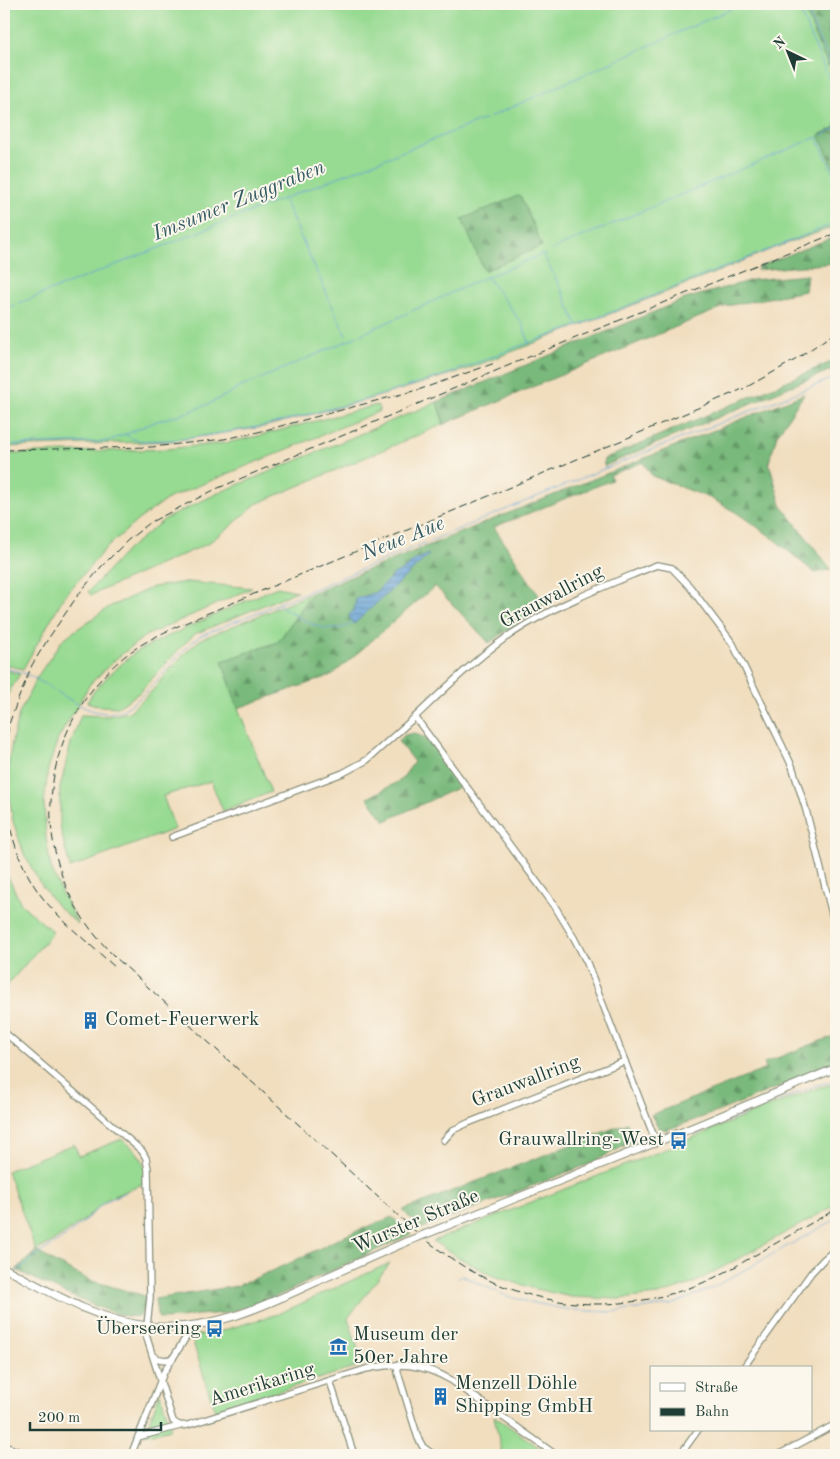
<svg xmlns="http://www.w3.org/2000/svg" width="840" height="1459" font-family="'Old Standard TT',serif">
  <defs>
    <pattern id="forest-firs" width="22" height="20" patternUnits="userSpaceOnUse" patternTransform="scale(1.25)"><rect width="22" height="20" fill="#79ba7c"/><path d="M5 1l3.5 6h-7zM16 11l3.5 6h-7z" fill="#639866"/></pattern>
    <pattern id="water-rules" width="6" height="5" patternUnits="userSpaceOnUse" patternTransform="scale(1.25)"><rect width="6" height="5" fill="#64a1d5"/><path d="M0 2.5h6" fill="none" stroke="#5284ae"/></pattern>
  </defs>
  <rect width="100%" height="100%" fill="#fbf7ec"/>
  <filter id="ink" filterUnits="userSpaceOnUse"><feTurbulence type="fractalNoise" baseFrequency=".02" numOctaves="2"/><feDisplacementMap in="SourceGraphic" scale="10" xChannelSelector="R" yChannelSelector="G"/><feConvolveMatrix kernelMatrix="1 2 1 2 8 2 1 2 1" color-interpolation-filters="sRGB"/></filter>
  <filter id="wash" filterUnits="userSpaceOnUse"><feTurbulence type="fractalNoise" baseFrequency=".0096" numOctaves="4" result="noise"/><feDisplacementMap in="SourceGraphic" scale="20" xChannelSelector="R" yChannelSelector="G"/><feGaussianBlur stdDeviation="1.12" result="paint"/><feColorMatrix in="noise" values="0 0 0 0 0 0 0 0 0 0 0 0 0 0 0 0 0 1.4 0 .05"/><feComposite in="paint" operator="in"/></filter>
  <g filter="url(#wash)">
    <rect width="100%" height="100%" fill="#f1debf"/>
    <!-- grass -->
    <g fill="#97da92" stroke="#5b8c63">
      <polygon points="4,4 803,4 819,46 836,83 836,127 819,135 836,172 836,226 774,248 707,276 465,370 366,400 263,427 171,441 4,447"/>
      <polygon points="836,15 836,49 832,44 827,22 832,17"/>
      <polygon points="437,402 444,424 256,504 230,527 207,544 91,595 88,592 128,549 165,519 216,494"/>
      <polygon points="377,405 380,411 169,498 138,520 105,549 63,598 23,669 10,666 4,666 4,454 166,449 226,443 258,436"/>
      <polygon points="187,582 252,588 145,636 117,658 90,684 58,739 48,769 44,804 46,838 51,868 62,894 78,924 56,905 38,880 24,854 13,821 8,788 9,760 13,737 19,714 37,677 63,639 109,607 153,587"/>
      <polygon points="277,587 297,591 195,634 182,646 139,693 118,707 99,706 87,702 95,690 108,676 134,653 164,638"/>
      <polygon points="313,592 278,642 223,661 238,708 271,792 223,811 211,781 163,796 175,829 70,868 60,827 60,788 71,743 81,715 108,716 129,712 151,692 183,655 201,639 292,602"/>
      <polygon points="4,671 9,671 20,674 4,700"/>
      <polygon points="4,868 21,904 53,932 4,989"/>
      <polygon points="836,1084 836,1205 692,1284 658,1295 618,1299 571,1297 536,1289 493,1276 456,1256 433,1241 656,1153 758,1111 820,1087"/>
      <path d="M122,1139C138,1151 149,1163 143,1184L109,1198L83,1221L54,1241L36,1251L7,1171L74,1144L79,1156Z"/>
      <polygon points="390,1263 348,1318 363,1365 215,1411 191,1336 214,1333 278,1314"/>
      <polygon points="160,1393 171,1429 144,1435"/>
      <polygon points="494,1416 550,1455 502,1455"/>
    </g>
    <!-- forest -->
    <g fill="url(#forest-firs)" stroke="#4c7c58">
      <polygon points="803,4 836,4 836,15 832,17 827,22 832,44 836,49 836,62 829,66 819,46"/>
      <polygon points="836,127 836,172 819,135"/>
      <polygon points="520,195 542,246 484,271 462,219"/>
      <polygon points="836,236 836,263 757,270 758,267"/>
      <polygon points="807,275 805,291 726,306 444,424 437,402 685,299 752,280"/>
      <polygon points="836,360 836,368 791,386 604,466 604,459"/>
      <polygon points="804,394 777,435 769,462 781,505 831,569 815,573 769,535 737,513 710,498 652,476 643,462 610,475 612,480 494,527 545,605 489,643 435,586 332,675 238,708 222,661 278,642 313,592"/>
      <polygon points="414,733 429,740 460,785 455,789 385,821 368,798 401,780 414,762 398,741 405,735"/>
      <polygon points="836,1035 836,1061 825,1068 717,1112 666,1130 659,1128 651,1115 766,1069 764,1063"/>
      <polygon points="627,1123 634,1141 589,1164 420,1229 403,1210"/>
      <polygon points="392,1217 411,1234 284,1293 262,1302 226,1313 197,1315 182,1318 164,1319 159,1318 157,1315 155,1299 237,1286 292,1262 342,1237"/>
      <path d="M36,1251L54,1262L89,1280L145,1296C144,1302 145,1311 140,1315C127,1326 33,1278 16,1270Z"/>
    </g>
    <!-- water -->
    <path fill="url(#water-rules)" stroke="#426f84" d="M428,554L429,555L354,624C351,622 349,618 349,615L354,610L356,599L376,592L394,574L403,570L416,559H418Z"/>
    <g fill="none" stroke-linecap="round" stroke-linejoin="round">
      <!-- stream -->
      <g stroke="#64a1d5" stroke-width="1">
        <polyline points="797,4 836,95"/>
        <polyline points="805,4 820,42 836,74"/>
        <polyline points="490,117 742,4"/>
        <polyline points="822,135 836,128"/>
        <polyline points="284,200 346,336"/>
        <polyline points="551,250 817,137 836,179"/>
        <polyline points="488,278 523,325 529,343"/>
        <polyline points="4,309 485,119"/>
        <polyline points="126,434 157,421 186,413 211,403 239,388 349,340 475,282 543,254 561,289 577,325"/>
        <polyline points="13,445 98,442 108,441 125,434 133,439 143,441 172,440 198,437 264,426 375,397 448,374 520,346 577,326 836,223"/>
        <path d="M279,605C302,619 327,639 353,623"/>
        <path d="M4,669C44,668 89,734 129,706C157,687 173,656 200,636L616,464L836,377"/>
        <polyline points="695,1134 820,1084 836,1082"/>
        <polyline points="16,1272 36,1255 56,1243 84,1222 101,1205 111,1199 126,1192"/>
        <polyline points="458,1278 463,1276 504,1295 525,1301 570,1310 611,1312 671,1305 712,1288 836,1219"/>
        <polyline points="4,1283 10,1280 12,1277"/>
      </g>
    </g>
  </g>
  <g filter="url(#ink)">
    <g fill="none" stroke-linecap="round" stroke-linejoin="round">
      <defs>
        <g id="minor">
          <polyline points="172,837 343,773 367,760 415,717"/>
          <path d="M4,1032L142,1151L146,1158L148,1169L150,1298L146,1335L173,1421C178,1426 181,1426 188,1425L366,1369C399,1362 421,1363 451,1380L556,1455"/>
          <polyline points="444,1140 453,1130 468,1123 625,1061"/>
          <path d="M656,1142L587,963L574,938L554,905L415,717C449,685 486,648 527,624C566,601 608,585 649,568L657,565L672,568L690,587L733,644L792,766L806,810L836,930"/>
          <path d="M153,1356C159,1360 166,1361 173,1358"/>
          <polyline points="397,1365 398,1373 418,1438 423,1447 434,1455"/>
          <polyline points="743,1368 811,1273 824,1259 836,1249"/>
          <polyline points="330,1381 354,1455"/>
          <polyline points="138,1437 180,1426"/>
          <polyline points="4,1446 28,1455"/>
          <polyline points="131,1455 164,1372 190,1331 192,1325"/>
          <polyline points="680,1455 698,1430"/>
          <polyline points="778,1455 836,1424"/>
        </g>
        <g id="major">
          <polyline points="426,1234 682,1132 836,1068"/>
          <path d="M4,1268C49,1291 95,1320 147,1326C207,1334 267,1305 320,1280C349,1267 378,1254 406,1242"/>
        </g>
      </defs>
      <!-- minor casing -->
      <use href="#minor" stroke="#888e7a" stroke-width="8"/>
      <!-- major casing -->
      <use href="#major" stroke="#888e7a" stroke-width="9"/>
      <!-- minor -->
      <use href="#minor" stroke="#fff" stroke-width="5.5"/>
      <!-- major -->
      <use href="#major" stroke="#fff" stroke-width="7"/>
      <!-- rail -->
      <g stroke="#1f3d34" stroke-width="1" stroke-dasharray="8 4" stroke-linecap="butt">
        <path d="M836,332L795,360L745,388L599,450L206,614C179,626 149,637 125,656C62,707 35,792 60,870C70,903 90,932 114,956L414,1230C438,1250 464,1269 493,1282C560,1311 632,1311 700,1284C720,1276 738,1265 757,1254C783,1239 810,1224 836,1209"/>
        <polyline points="4,450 152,447 224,439 258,432 421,389 495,363"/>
        <polyline points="4,759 9,724 17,702 32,665 48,639 78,595 101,567 128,540 151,522 216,489 531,356 836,233"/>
        <path d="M4,793C9,832 20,871 46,902C67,926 92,946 116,968"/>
      </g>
      <defs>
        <polyline id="major-bridge" points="406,1242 426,1234"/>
      </defs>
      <!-- major-bridge casing -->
      <use href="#major-bridge" stroke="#888e7a" stroke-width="9" stroke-linecap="butt"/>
      <!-- major-bridge -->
      <use href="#major-bridge" stroke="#fff" stroke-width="7"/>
    </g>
  </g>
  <!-- icons -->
  <defs>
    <symbol id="building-bare" viewBox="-9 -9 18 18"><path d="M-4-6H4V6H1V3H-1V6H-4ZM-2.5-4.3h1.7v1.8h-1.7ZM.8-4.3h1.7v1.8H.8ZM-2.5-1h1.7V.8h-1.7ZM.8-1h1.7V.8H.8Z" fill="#1f6fb2" stroke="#fbf7ec" stroke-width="2.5" paint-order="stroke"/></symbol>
    <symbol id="bus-bare" viewBox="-9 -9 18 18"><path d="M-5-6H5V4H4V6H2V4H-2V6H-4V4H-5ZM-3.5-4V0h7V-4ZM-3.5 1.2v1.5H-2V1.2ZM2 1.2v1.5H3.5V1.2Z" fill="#1f6fb2" stroke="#fbf7ec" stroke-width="2.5" paint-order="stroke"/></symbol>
    <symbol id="museum-bare" viewBox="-9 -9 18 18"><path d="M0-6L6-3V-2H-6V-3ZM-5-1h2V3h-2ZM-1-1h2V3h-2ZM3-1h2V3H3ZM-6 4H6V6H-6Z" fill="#1f6fb2" stroke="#fbf7ec" stroke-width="2.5" paint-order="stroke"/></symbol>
  </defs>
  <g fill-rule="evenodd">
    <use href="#building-bare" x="78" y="1008" width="25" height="25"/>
    <use href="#bus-bare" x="666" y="1128" width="25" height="25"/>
    <use href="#bus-bare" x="202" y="1316" width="25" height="25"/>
    <use href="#museum-bare" x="326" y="1334" width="25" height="25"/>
    <use href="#building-bare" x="428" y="1384" width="25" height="25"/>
  </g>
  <g text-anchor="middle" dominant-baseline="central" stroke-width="4" stroke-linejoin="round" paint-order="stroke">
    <!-- street labels -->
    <g font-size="20" fill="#1f3d34" stroke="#fbf7ec">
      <text transform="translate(552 597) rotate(-28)">Grauwallring</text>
      <text transform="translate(526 1082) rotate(-21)">Grauwallring</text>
      <text transform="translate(416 1222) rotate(-23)">Wurster Straße</text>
      <text transform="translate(262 1385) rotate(-17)">Amerikaring</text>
    </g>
    <!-- poi labels -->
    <g font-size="20" fill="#1f3d34" stroke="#fbf7ec" text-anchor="start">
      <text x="105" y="1020">Comet-Feuerwerk</text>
      <text x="664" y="1140" text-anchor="end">Grauwallring-West</text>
      <text x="201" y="1329" text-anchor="end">Überseering</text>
      <text x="353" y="1335">Museum der<tspan x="353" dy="23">50er Jahre</tspan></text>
      <text x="455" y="1384">Menzell Döhle<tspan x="455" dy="23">Shipping GmbH</tspan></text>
    </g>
    <!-- water labels -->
    <g font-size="21" font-style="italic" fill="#345b64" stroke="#fbf7ec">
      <text transform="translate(239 201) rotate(-22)">Imsumer Zuggraben</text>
      <text transform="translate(403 539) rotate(-22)">Neue Aue</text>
    </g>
  </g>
  <!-- margin -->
  <rect width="840" height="1459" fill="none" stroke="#fbf7ec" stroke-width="20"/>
  <!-- legend -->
  <rect x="650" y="1366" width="162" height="65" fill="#fbf7ec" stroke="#a3ada2"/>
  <rect x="660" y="1383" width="25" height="8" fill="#ffffff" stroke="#a3ada2"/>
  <text x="695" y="1392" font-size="15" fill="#1f3d34">Straße</text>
  <rect x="660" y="1408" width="25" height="8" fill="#1f3d34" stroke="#a3ada2"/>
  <text x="695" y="1416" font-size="15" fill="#1f3d34">Bahn</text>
  <!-- north arrow -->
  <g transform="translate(788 52) rotate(317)" stroke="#fbf7ec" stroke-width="4" paint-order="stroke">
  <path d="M0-4L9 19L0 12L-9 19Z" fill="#1f3d34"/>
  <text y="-8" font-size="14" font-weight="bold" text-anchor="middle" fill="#1f3d34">N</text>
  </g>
  <!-- scale -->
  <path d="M30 1422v8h131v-8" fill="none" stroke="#1f3d34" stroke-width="2.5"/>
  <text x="38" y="1422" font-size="15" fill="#1f3d34" stroke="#fbf7ec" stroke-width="4" paint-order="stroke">200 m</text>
</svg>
